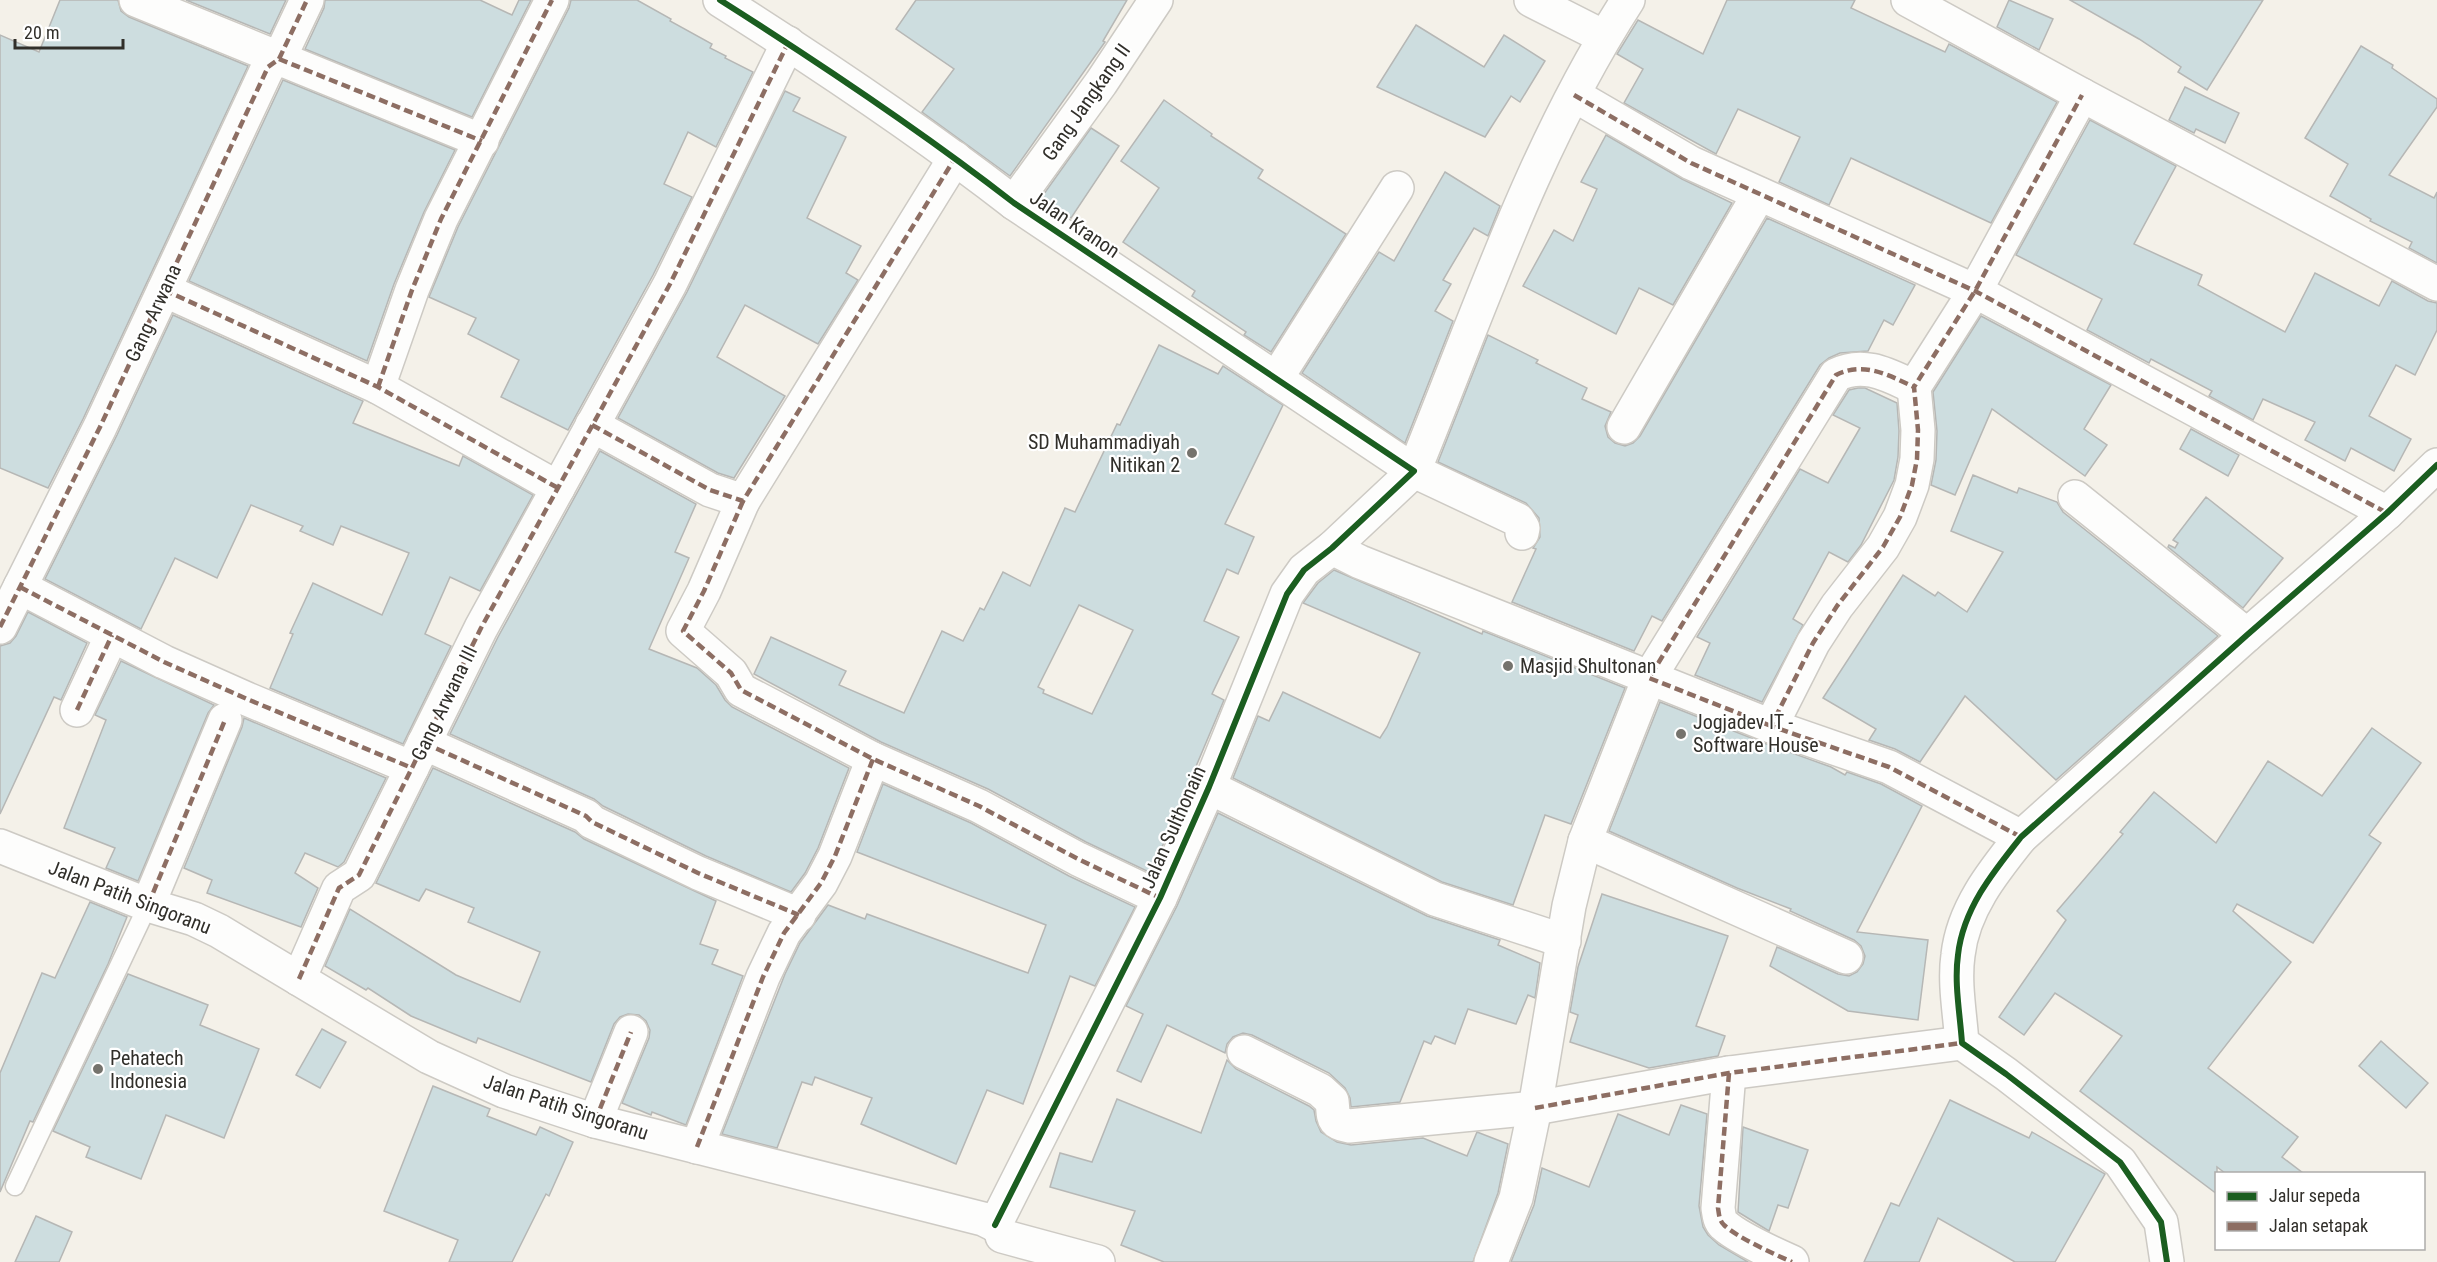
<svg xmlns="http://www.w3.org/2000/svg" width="2437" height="1262" font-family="'Roboto Condensed',sans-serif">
  <rect width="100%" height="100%" fill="#f4f1e9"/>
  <!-- building -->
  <g fill="#cddddf" stroke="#b6b7b5" stroke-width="1.5" fill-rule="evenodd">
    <polygon points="60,0 118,0 121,11 129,17 248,66 83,419 48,488 0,468 0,35 39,52"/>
    <polygon points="186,0 286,0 270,34"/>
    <polygon points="325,0 480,0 512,15 519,0 531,0 472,117 305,49 324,8"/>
    <polygon points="571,0 637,0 671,19 670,21 712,44 710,48 726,56 725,58 753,72 716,147 688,132 664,184 692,197 653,275 568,430 501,397 519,360 468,334 476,318 429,297 458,227 569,8"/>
    <polygon points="916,0 1127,0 1103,41 1105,42 1010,176 922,112 954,69 896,29"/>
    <polygon points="1727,0 1855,0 1851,8 1945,52 1949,44 2057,102 1991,223 1851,158 1829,205 1779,182 1800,137 1738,109 1716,154 1624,103 1643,69 1617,54 1638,20 1703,54"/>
    <polygon points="2009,0 2053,19 2039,50 1997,27"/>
    <polygon points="2070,0 2263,0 2207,90 2178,72 2181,67 2139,39"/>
    <polygon points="1416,25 1484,67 1504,35 1545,61 1520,102 1511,96 1485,137 1377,87"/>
    <polygon points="2361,46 2393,65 2392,68 2437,99 2437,107 2389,175 2434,198 2437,192 2437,263 2409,248 2412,242 2370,221 2371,219 2330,196 2348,164 2305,138"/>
    <polygon points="283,80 455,150 424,212 394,284 367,361 189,281"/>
    <polygon points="2185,87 2239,113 2225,143 2196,129 2194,133 2169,120"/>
    <polygon points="785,91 800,98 793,111 846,137 807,218 861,246 846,273 858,280 818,344 745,305 717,357 785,396 734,478 718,473 618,418 687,292"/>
    <polygon points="1164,100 1212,134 1211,136 1263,170 1258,178 1346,234 1271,352 1244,335 1246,332 1192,296 1195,291 1123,242 1159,188 1121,161"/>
    <polygon points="2090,120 2176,166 2134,244 2202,275 2198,285 2285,332 2315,273 2379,306 2392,281 2428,301 2437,303 2437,330 2415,375 2396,365 2369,416 2411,439 2394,471 2351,448 2345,461 2305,440 2315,422 2263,399 2253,420 2209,396 2212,391 2151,359 2149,363 2087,330 2102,299 2016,255"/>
    <polygon points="1091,128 1119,146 1071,218 1041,198"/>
    <polygon points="1606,135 1682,179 1732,203 1673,305 1639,288 1616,334 1523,286 1554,230 1573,241 1597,189 1581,182"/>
    <polygon points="1445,172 1500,206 1488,236 1474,228 1443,280 1451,284 1435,311 1453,321 1405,443 1302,373 1379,252 1394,261"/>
    <polygon points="1767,218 1915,285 1893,325 1884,320 1868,351 1840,353 1829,358 1820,365 1662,621 1652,616 1634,651 1512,602 1536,549 1533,548 1540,537 1539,518 1526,503 1438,462 1488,335 1538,360 1536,363 1587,388 1582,399 1611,412 1605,426 1608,437 1615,443 1625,446 1633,443 1640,436"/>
    <polygon points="173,315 363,401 353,423 459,466 463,456 533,495 480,591 450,577 425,634 451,646 403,744 270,688 293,634 290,633 313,583 382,615 409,553 341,526 333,545 300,531 303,526 251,505 217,578 175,558 141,629 45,579 117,435"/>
    <polygon points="1981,316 2111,385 2084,429 2107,445 2085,476 1992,409 1955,495 1931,485 1936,460 1937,431 1933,392"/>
    <path d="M1159,345L1218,374L1223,366L1283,405L1225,524L1254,537L1238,574L1227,569L1204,621L1239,637L1212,694L1224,700L1151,873L1086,842L988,789L881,742L754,674L771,637L846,671L839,685L904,713L942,631L963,641L980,608L984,610L1003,572L1030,586L1065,508L1075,512L1117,424L1120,425ZM1079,605L1133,630L1092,714L1043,693L1044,690L1038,687Z"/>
    <polygon points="1858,388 1865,388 1897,403 1899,431 1898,457 1894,480 1861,545 1848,562 1829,552 1793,619 1803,625 1762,702 1695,675 1710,643 1697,637 1800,469 1828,483 1860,428 1833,415 1849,390"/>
    <polygon points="2191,429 2239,455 2228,476 2180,449"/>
    <polygon points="600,451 696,504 675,552 689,558 649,649 697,668 716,685 725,700 732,707 849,768 818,848 805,873 791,892 706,856 603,806 594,799 450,734 498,637"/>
    <polygon points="1973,475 2017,493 2019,488 2057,502 2063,512 2218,636 2056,780 1965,696 1920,762 1895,749 1869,740 1876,729 1823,698 1903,575 1935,596 1938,592 1967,612 2003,552 1951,531"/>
    <polygon points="2206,497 2283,558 2243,608 2168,547 2169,545 2175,548 2178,543 2173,540"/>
    <polygon points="1334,570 1482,634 1483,631 1625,688 1571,824 1545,815 1513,905 1442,882 1233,778 1258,716 1269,721 1283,692 1380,738 1387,727 1420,653 1303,603 1318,583"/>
    <polygon points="28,612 87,643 61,700 54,697 0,814 0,646 10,643 16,636"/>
    <polygon points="121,661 214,705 208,713 138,881 106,868 115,848 64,828 106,720 95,715"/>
    <polygon points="1660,702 1764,743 1831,767 1845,775 1847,772 1881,784 1922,806 1857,932 1928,940 1918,1020 1848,1011 1770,966 1777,947 1838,974 1849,976 1857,972 1863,964 1865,956 1861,946 1854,940 1790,911 1791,909 1737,888 1609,831"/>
    <polygon points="244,718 386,778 344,862 338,867 305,853 295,873 318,888 301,927 207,893 212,880 184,868 242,727"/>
    <polygon points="2372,728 2421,763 2369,835 2381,843 2313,943 2237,904 2233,911 2291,962 2208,1068 2298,1137 2282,1157 2303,1173 2225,1173 2217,1167 2217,1194 2080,1091 2122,1036 2055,993 2024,1035 1999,1017 2066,920 2057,911 2123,834 2120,832 2154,792 2216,843 2268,761 2322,796"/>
    <polygon points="433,768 575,832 584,839 716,901 700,944 718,950 712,964 743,976 686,1125 652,1112 651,1115 622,1103 649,1038 650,1030 646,1021 639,1015 628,1014 620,1017 614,1024 591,1082 478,1038 476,1043 411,1016 368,988 366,990 325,966 350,909 456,975 520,1002 540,952 468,922 474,908 426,889 419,901 376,883"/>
    <polygon points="883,784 971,823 1069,876 1135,907 1095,986 1070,976 1023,1104 987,1090 956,1164 861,1124 872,1098 815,1077 812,1085 802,1082 777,1148 722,1134 785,974 800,943 828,905 865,919 867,914 1028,973 1046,925 857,852"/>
    <polygon points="1218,813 1427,916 1500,940 1498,945 1540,963 1535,998 1528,995 1516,1024 1468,1009 1455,1044 1435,1036 1431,1044 1424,1041 1400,1102 1351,1107 1350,1098 1345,1088 1329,1073 1252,1035 1243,1033 1233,1037 1227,1044 1225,1053 1167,1025 1141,1082 1117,1071 1143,1014 1126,1006 1177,906"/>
    <polygon points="1602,894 1728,936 1696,1026 1725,1036 1718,1056 1649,1068 1570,1042 1578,1015 1570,1012 1578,967"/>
    <polygon points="90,902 127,917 108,964 33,1122 30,1121 0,1192 0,1073 42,973 55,978"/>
    <polygon points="128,974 208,1005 200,1025 259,1049 224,1138 166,1115 141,1179 86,1157 90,1147 53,1131"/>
    <polygon points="322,1029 346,1042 320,1088 296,1075"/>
    <polygon points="2381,1041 2428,1083 2406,1108 2359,1066"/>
    <polygon points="1227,1060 1236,1069 1309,1106 1314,1110 1316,1121 1321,1132 1337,1142 1351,1145 1423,1138 1467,1156 1477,1132 1508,1144 1498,1193 1473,1262 1164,1262 1121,1245 1135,1211 1050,1187 1060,1153 1092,1162 1117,1099 1201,1133"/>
    <polygon points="433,1086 490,1109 487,1116 536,1135 540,1127 573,1142 549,1196 546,1194 512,1262 449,1262 458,1240 384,1211"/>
    <polygon points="1950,1100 2029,1138 2032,1132 2105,1174 2055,1262 2015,1262 1938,1218 1919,1262 1864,1262 1891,1203 1899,1206"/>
    <polygon points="1681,1105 1707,1114 1699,1206 1703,1227 1708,1235 1719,1245 1748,1262 1511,1262 1534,1205 1542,1168 1589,1187 1618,1114 1669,1135"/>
    <polygon points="1743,1127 1808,1150 1788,1208 1778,1205 1769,1231 1738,1212"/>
    <polygon points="36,1216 72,1232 59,1262 15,1262"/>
  </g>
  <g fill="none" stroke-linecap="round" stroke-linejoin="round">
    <defs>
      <polyline id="lane" points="15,1186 148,905"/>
      <g id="street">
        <polyline points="136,0 482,141"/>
        <path d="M720,0C821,64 920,130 1014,203L1414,471L1332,548L1304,570L1287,594L1209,787L1160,898L995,1225"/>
        <polyline points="1531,0 1604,37"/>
        <polyline points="1908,0 2082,95 2437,284"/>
        <polyline points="1574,95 1691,163 1975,291 2387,513"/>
        <polyline points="1014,203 1101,83 1156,0"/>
        <polyline points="164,290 378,387 558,488"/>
        <polyline points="1276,379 1397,188"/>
        <polyline points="378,387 412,290 441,219 552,0"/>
        <polyline points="592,425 710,490 743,501 955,158"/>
        <polyline points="1624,427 1759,194"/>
        <polyline points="2075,497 2247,635"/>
        <polyline points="743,501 704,591 683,631 731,673 741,690 873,759 979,806 1078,859 1160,898"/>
        <path d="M1522,533L1523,528L1518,520L1414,471C1479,312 1534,145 1628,0"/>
        <polyline points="1332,548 1360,562 1771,726"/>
        <polyline points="20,587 164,662 247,699 412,768"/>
        <polyline points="0,627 100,427 268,67 279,59 307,0"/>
        <polyline points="77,710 112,635"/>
        <polyline points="424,743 586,816 592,822 698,873 799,915"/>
        <polyline points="1209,787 1435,899 1564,941"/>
        <polyline points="2021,837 1889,767 1771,726 1813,643 1837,606 1883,547 1900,517 1912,485 1917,459 1918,430 1914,387 1975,291 2082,95"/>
        <polyline points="1585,841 1846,957"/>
        <polyline points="0,846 148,905 194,919 219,931 429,1057 504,1091 595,1121 983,1219 995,1225"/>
        <polyline points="148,905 225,720"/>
        <polyline points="299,979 339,888 359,875 481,628 670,284 788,43"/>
        <path d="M1244,1052L1320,1090L1332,1101C1334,1118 1331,1123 1349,1126L1535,1108L1729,1073L1962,1043"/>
        <path d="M1729,1073L1718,1208C1719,1214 1719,1220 1724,1225C1738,1238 1774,1254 1792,1262"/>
        <polyline points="595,1121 631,1032"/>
        <polyline points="697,1147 763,977 784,933 821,883 835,856 873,759"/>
        <polyline points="1002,1236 1098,1262"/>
        <path d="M1491,1262L1516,1198L1535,1108L1569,906L1585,841L1649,678L1836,375C1864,361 1888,375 1914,387"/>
        <path d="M2167,1262L2161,1222L2120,1162L2006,1074L1962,1043C1960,1014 1954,983 1958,955C1963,909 1993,872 2021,837L2247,635L2387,513L2437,465"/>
      </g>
    </defs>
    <!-- lane casing -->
    <use href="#lane" stroke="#cdcac4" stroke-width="21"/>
    <!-- street casing -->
    <use href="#street" stroke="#cdcac4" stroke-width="36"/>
    <!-- lane -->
    <use href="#lane" stroke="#fdfdfc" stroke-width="18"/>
    <!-- street -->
    <use href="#street" stroke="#fdfdfc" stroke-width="33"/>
    <!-- quiet -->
    <g stroke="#8d6e63" stroke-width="4.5" stroke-dasharray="9 4.5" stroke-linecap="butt">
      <polyline points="279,59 482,141"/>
      <polyline points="1574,95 1691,163 1975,291 2387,513"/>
      <polyline points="164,290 378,387 558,488"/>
      <polyline points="378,387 412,290 441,219 552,0"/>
      <polyline points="592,425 710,490 743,501 955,158"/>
      <polyline points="743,501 704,591 683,631 731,673 741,690 873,759 979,806 1078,859 1160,898"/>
      <polyline points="20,587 164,662 247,699 412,768"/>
      <polyline points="0,627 100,427 268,67 279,59 307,0"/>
      <polyline points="77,710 112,635"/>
      <path d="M1771,726L1649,678L1836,375C1864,361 1888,375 1914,387"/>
      <polyline points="424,743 586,816 592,822 698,873 799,915"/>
      <polyline points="2021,837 1889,767 1771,726 1813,643 1837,606 1883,547 1900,517 1912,485 1917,459 1918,430 1914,387 1975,291 2082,95"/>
      <polyline points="148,905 225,720"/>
      <polyline points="299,979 339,888 359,875 481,628 670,284 788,43"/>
      <path d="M1729,1073L1718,1208C1719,1214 1719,1220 1724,1225C1738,1238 1774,1254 1792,1262"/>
      <polyline points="1535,1108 1729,1073 1962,1043"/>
      <polyline points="595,1121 631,1032"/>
      <polyline points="697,1147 763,977 784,933 821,883 835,856 873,759"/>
    </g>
    <defs>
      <g id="cycleway">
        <path d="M720,0C821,64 920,130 1014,203L1414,471L1332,548L1304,570L1287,594L1209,787L1160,898L995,1225"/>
        <path d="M2167,1262L2161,1222L2120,1162L2006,1074L1962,1043C1960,1014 1954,983 1958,955C1963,909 1993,872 2021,837L2247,635L2387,513L2437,465"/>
      </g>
    </defs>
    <!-- cycleway casing -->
    <use href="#cycleway" stroke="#fff" stroke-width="10"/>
    <!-- cycleway -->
    <use href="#cycleway" stroke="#1b5e20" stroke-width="6"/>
  </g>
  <!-- markers -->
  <g fill="#75736d" stroke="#fff" stroke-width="2">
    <circle cx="1192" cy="453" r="6"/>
    <circle cx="1508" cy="666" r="6"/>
    <circle cx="1681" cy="734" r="6"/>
    <circle cx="98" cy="1069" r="6"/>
  </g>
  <g text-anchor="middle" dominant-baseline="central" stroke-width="4.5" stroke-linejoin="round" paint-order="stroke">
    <!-- street labels -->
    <g font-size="20" fill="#312f2a" stroke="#fff">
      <text transform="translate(1086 102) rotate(-55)">Gang Jangkang II</text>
      <text transform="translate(1075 224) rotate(34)">Jalan Kranon</text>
      <text transform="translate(153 313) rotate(-65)">Gang Arwana</text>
      <text transform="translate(444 703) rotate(-64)">Gang Arwana III</text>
      <text transform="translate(1173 827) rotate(-66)">Jalan Sulthonain</text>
      <text transform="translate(130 897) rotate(21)">Jalan Patih Singoranu</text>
      <text transform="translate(566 1107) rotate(18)">Jalan Patih Singoranu</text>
    </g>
    <!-- poi labels -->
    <g font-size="20" fill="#312f2a" stroke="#fff" text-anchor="start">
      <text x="1180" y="442" text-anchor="end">SD Muhammadiyah<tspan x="1180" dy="23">Nitikan 2</tspan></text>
      <text x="1520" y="666">Masjid Shultonan</text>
      <text x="1693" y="722">Jogjadev IT -<tspan x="1693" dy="23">Software House</tspan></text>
      <text x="110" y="1058">Pehatech<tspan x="110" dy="23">Indonesia</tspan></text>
    </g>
  </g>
  <!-- legend -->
  <rect x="2215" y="1172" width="210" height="78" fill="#ffffff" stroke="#adacaa" stroke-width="1.5"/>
  <rect x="2227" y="1192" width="30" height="9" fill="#1b5e20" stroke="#adacaa" stroke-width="1.5"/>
  <text x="2269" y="1202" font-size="18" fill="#312f2a">Jalur sepeda</text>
  <rect x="2227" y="1222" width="30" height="9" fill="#8d6e63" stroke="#adacaa" stroke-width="1.5"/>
  <text x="2269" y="1232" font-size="18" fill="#312f2a">Jalan setapak</text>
  <!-- scale -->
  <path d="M15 39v9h108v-9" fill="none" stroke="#312f2a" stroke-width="3"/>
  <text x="24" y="39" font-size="18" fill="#312f2a" stroke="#ffffff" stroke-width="4.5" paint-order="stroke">20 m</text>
</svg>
